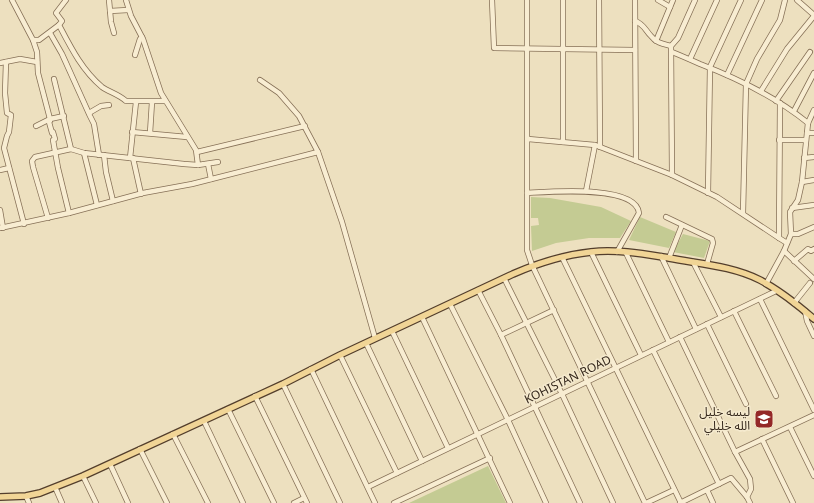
<svg xmlns="http://www.w3.org/2000/svg" width="814" height="503" font-family="Georgia,'Noto Sans Arabic',serif">
  <rect width="100%" height="100%" fill="#ede0bf"/>
  <!-- green -->
  <g fill="#c4cb93">
    <polygon points="531,197 550,198 601,207 631,221 620,238 589,238 556,243 532,251 531,226 539,225 538,218 531,218"/>
    <polygon points="640,217 676,232 669,248 629,240"/>
    <polygon points="683,234 710,241 704,258 673,252"/>
    <polygon points="488,466 506,503 409,503"/>
  </g>
  <g fill="none" stroke-linecap="round" stroke-linejoin="round">
    <defs>
      <g id="minor">
        <polyline points="12,0 33,40 37,52 38,73 50,119"/>
        <polyline points="109,0 111,22 114,33"/>
        <polyline points="126,0 131,16 143,39 161,93 196,150 198,165"/>
        <polyline points="492,0 494,48 635,50"/>
        <polyline points="527,0 527,250 532,265 645,503"/>
        <polyline points="563,0 563,142"/>
        <polyline points="599,0 600,147"/>
        <polyline points="635,0 636,161"/>
        <polyline points="658,0 670,7"/>
        <polyline points="797,0 814,15"/>
        <polyline points="110,11 128,10"/>
        <path d="M635,21C644,24 645,30 651,36C656,43 664,44 671,46"/>
        <path d="M59,25C71,48 82,70 102,87C109,92 118,94 126,101H165"/>
        <polyline points="50,33 62,54 90,116 94,124 99,155"/>
        <polyline points="33,40 39,40 59,25 62,21 56,13 66,0"/>
        <polyline points="656,41 673,0"/>
        <path d="M672,52C682,56 691,60 700,64C739,79 776,97 808,123"/>
        <polyline points="135,55 140,39 142,37"/>
        <polyline points="690,59 717,0"/>
        <polyline points="6,62 5,93 7,113 11,115 9,132 7,136 4,148 24,224"/>
        <polyline points="0,63 20,59 37,62"/>
        <polyline points="727,75 762,0"/>
        <polyline points="54,79 71,149"/>
        <polyline points="260,80 279,93 299,116 318,152 342,222 375,338"/>
        <polyline points="761,91 787,49 814,16"/>
        <polyline points="776,101 810,52"/>
        <polyline points="780,103 779,238 787,243"/>
        <polyline points="794,111 814,73"/>
        <polyline points="89,113 101,106 109,105"/>
        <polyline points="50,121 49,122 52,133 53,132 55,139 53,140 58,168 69,213"/>
        <polyline points="36,126 50,119 64,116"/>
        <polyline points="132,132 187,137"/>
        <polyline points="150,133 152,102"/>
        <polyline points="807,133 814,133"/>
        <polyline points="528,139 595,145 672,175 717,197 779,238"/>
        <polyline points="779,140 806,140"/>
        <polyline points="197,152 305,126"/>
        <polyline points="84,153 97,205"/>
        <polyline points="104,155 106,172 113,201"/>
        <polyline points="130,158 136,102"/>
        <polyline points="133,158 141,194"/>
        <polyline points="804,158 814,157"/>
        <polyline points="208,164 211,179"/>
        <polyline points="0,170 9,168"/>
        <polyline points="672,175 671,46 678,38 695,0"/>
        <polyline points="802,182 814,180"/>
        <polyline points="586,191 595,145"/>
        <path d="M527,193C548,192 636,184 639,213L617,252"/>
        <polyline points="708,193 710,67 741,0"/>
        <polyline points="792,208 814,205"/>
        <polyline points="0,210 3,228"/>
        <polyline points="743,213 746,84 757,59 780,20 785,0"/>
        <polyline points="666,217 712,239 713,243 707,264"/>
        <polyline points="48,218 33,167 32,161 35,157 71,149 84,153 184,164 198,165 218,162"/>
        <polyline points="0,228 69,213 143,193 192,184 318,152"/>
        <polyline points="791,234 798,234 814,227"/>
        <polyline points="784,251 814,279"/>
        <polyline points="591,252 641,355"/>
        <polyline points="626,253 669,342"/>
        <polyline points="661,256 696,329"/>
        <polyline points="562,257 681,503"/>
        <polyline points="669,258 682,225"/>
        <polyline points="794,261 808,249 811,251 814,249"/>
        <polyline points="693,262 721,317"/>
        <polyline points="504,278 562,394 613,503"/>
        <polyline points="766,284 784,251 791,234 790,212 798,200 802,182 808,123 814,110"/>
        <polyline points="478,290 501,335 580,503"/>
        <polyline points="760,299 814,410"/>
        <polyline points="794,303 810,283"/>
        <polyline points="450,304 508,420 546,503"/>
        <polyline points="734,311 776,396"/>
        <polyline points="805,311 807,321 814,336"/>
        <polyline points="422,317 510,503"/>
        <polyline points="707,324 746,404"/>
        <polyline points="392,331 448,448"/>
        <polyline points="501,335 554,310"/>
        <polyline points="680,337 735,452 750,479 751,489 747,497"/>
        <polyline points="366,343 422,461"/>
        <polyline points="653,350 719,484"/>
        <polyline points="340,355 397,473"/>
        <polyline points="311,369 375,503"/>
        <polyline points="283,384 340,503"/>
        <polyline points="255,396 307,503"/>
        <polyline points="228,409 274,503"/>
        <polyline points="204,421 243,503"/>
        <polyline points="790,427 814,476"/>
        <polyline points="173,434 208,503"/>
        <polyline points="762,439 793,503"/>
        <polyline points="140,449 167,503"/>
        <polyline points="735,452 814,415"/>
        <polyline points="110,464 128,503"/>
        <polyline points="83,476 96,503"/>
        <polyline points="55,487 62,503"/>
        <polyline points="368,487 776,291"/>
        <polyline points="707,490 713,503"/>
        <polyline points="26,496 29,503"/>
        <polyline points="294,503 304,498"/>
        <polyline points="394,503 490,458"/>
        <polyline points="646,503 674,490"/>
        <polyline points="680,503 731,478 747,497 750,503"/>
      </g>
      <path id="major" d="M0,497L26,496L40,493L83,476L283,384L340,355L513,274C538,263 563,255 591,252C617,249 644,254 669,258C700,264 732,266 760,280C779,290 798,305 814,319"/>
    </defs>
    <!-- minor casing -->
    <use href="#minor" stroke="#867057" stroke-width="6"/>
    <!-- major casing -->
    <use href="#major" stroke="#533e2c" stroke-width="8"/>
    <!-- minor -->
    <use href="#minor" stroke="#f8edd2" stroke-width="4.5"/>
    <!-- major -->
    <use href="#major" stroke="#f1d596" stroke-width="5.5"/>
  </g>
  <!-- icons -->
  <defs>
    <symbol id="school-square" viewBox="-11 -11 22 22"><rect x="-9" y="-9" width="18" height="18" rx="4" fill="#942828" stroke="#f5eace"/><path d="M0-5L7-2L0 1L-7-2ZM-4 1L0 2.5L4 1V4Q0 6-4 4Z" fill="#fff"/></symbol>
  </defs>
  <g fill-rule="evenodd">
    <use href="#school-square" x="753" y="408" width="22" height="22"/>
  </g>
  <g text-anchor="middle" dominant-baseline="central" stroke-width="3" stroke-linejoin="round" paint-order="stroke">
    <!-- street labels -->
    <g font-size="12" fill="#35281c" stroke="#f5eace">
      <text transform="translate(568 380) rotate(-26)">KOHISTAN ROAD</text>
    </g>
    <!-- poi labels -->
    <g font-size="12" fill="#35281c" stroke="#f5eace" text-anchor="end">
      <text x="750" y="412">ليسه خليل<tspan x="750" dy="14">الله خليلي</tspan></text>
    </g>
  </g>
</svg>
